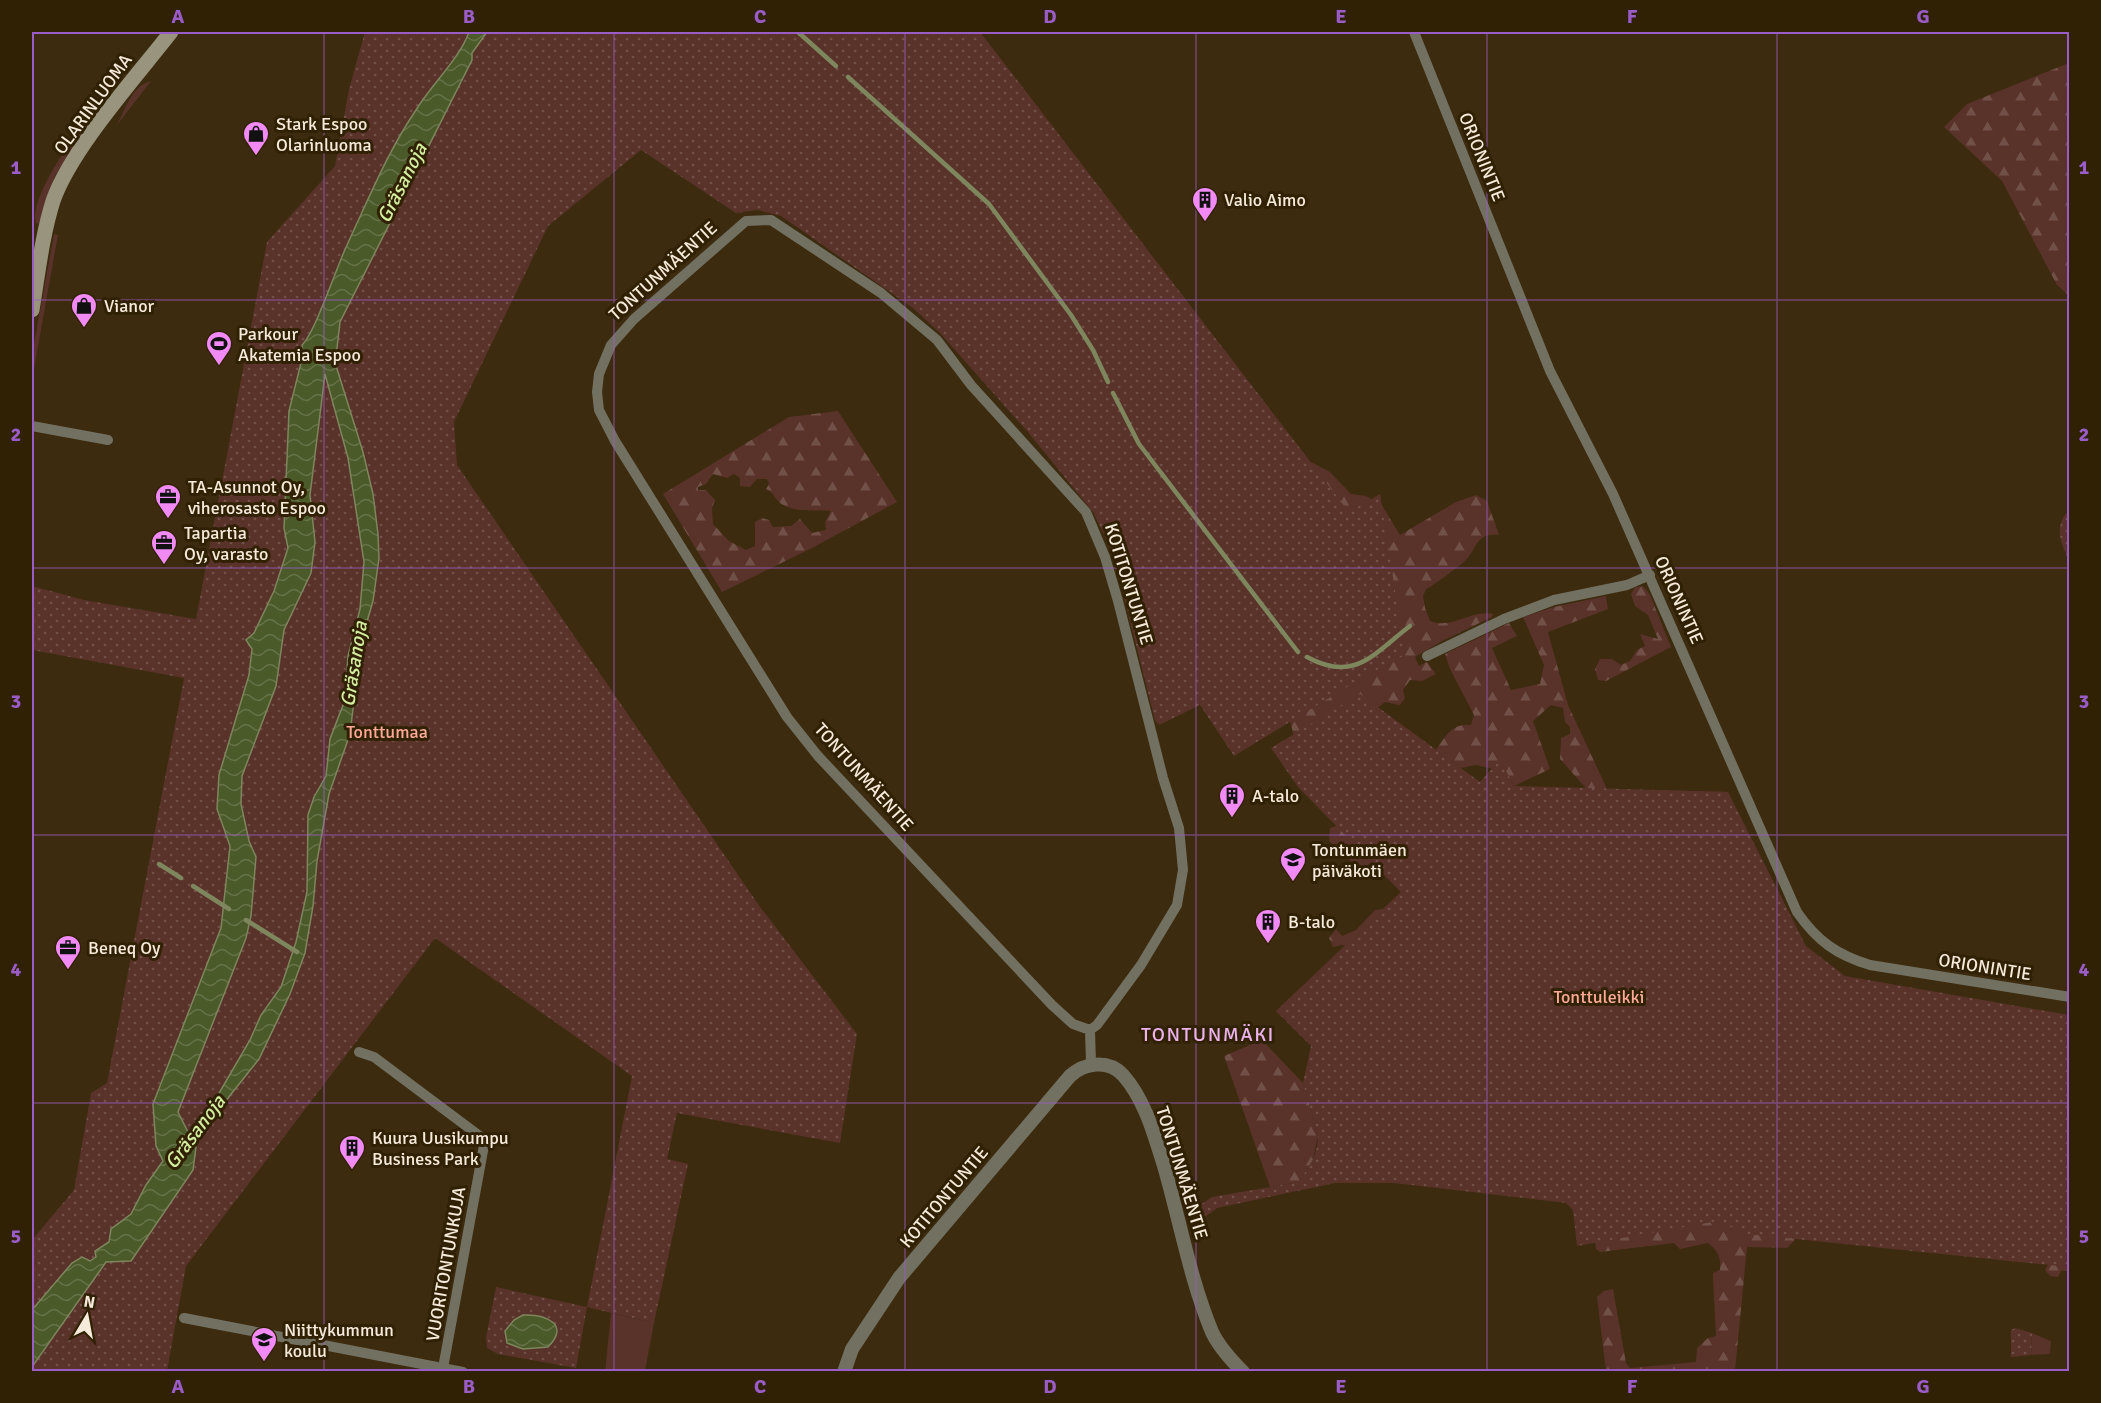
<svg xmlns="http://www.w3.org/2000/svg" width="2101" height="1403" font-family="Signika,sans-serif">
  <defs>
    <pattern id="forest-firs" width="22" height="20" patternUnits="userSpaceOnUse" patternTransform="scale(1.5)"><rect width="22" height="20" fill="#59322a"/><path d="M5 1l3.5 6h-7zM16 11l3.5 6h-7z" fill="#715048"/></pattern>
    <pattern id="park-dots" width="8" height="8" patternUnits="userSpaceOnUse" patternTransform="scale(1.5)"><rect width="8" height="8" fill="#59322a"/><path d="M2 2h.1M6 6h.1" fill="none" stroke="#715048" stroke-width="1.8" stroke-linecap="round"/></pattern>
    <pattern id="water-waves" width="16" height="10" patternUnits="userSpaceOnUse" patternTransform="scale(1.5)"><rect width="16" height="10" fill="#4b5a29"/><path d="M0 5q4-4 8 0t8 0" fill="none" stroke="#667247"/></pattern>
  </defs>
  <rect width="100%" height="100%" fill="#3c2b0e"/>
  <!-- green -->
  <g fill="#59322a">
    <path d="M151,81L117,125C125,110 132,85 151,81Z"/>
    <path d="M94,110L92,120L55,176L39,224L36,223C29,196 77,132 94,110Z"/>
    <polygon points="54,234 58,235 32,380 32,355"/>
    <polygon points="611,1313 654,1323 645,1371 605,1372"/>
    <polygon points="2032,1333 2051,1341 2050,1354 2031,1355"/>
  </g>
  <!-- forest -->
  <g fill="url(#forest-firs)" fill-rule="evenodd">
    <path d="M980,32L1309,461L1330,472L1351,494L1366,496L1381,504L1400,535L1456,502L1476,495L1487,501L1499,535C1475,533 1478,548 1465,561C1461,565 1430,588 1426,589L1423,596L1425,608L1430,621C1453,630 1471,609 1493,614L1492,617L1442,641L1415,657L1419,666L1427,662L1436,674L1422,681L1410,680L1403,690L1405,698L1400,705L1385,702L1374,711L1295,742L1290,720L1324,701L1350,525Z"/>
    <polygon points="2069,63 2070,63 2069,296 2057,285 2002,181 1944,127 1967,104"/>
    <path d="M838,411L897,502L812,548L722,592L663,494L789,417ZM713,474L727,478L734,474L740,478V486L750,487L757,479H767L769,484L766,489C773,492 774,497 779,502C791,513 816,510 831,511L825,522L826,530L812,533L800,519L791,526L773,527L769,520L762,518L755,522V546L746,550L729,541L713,524L712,508L715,500L706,490H698V487L706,484Z"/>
    <polygon points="1643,586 1650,595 1671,647 1606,681 1598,680 1595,669 1600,659 1612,659 1621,665 1630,661 1637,650 1645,646 1640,634 1658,639 1648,615 1635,606 1631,594 1635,587"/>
    <path d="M1606,596L1608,609L1548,632L1568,705L1607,789L1728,792L1592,795L1560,759L1561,738L1570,734V727L1565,722L1563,708L1551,705L1533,721L1550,769L1514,786L1500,761L1493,769L1476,765L1461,768L1436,750C1446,736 1452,723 1471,725L1474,715L1450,669L1445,654L1509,623L1517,636L1492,648L1511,690L1540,684L1544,665L1523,617L1554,607Z"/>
    <polygon points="1340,825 1431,885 1350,947 1342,945 1333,947 1329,938 1336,929 1342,936 1356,930 1375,910 1383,909 1401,892 1372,862 1362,869 1357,867 1329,841 1330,828"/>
    <polygon points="1262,1040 1303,1083 1318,1135 1313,1160 1299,1182 1270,1187 1224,1056"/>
    <path d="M1686,1216L1799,1226L1794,1241L1787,1248L1747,1247L1735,1371H1606L1597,1297L1604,1291L1613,1289L1626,1363L1630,1368L1696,1362L1697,1348L1708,1338L1716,1336L1713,1278V1273L1720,1270C1721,1257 1718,1251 1708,1243L1680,1249L1674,1243L1600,1252L1596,1249L1595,1238Z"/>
    <polygon points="2050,1262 2069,1263 2069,1271 2061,1271 2058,1277 2050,1276 2045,1270"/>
  </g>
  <!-- park -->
  <g fill="url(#park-dots)">
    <polygon points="365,32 980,32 1349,512 1380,494 1405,655 1365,676 1234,756 1200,705 1159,725 1155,720 1113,553 1093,512 1027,431 939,332 913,308 781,216 758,210 736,213 641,150 548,226 454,422 457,465 758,904 857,1034 840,1143 677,1113 667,1159 688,1164 654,1323 587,1307 576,1368 498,1354 487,1348 486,1337 496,1287 587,1307 632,1076 435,938 186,1266 167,1371 32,1371 32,1240 74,1190 91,1093 107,1083 184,678 32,650 32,586 84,600 196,619 267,242 335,166 349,89"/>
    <path d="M2069,510V561C2061,542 2053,527 2069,510Z"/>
    <polygon points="1360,694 1480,782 1500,760 1514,786 1728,792 1806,946 1845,976 2069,1015 2069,1267 1747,1234 1718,1221 1577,1246 1573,1210 1566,1203 1394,1183 1335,1183 1217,1208 1194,1225 1190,1212 1212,1197 1299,1182 1313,1160 1317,1147 1318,1135 1303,1083 1311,1046 1276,1011 1401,892 1298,787 1271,748"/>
    <polygon points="2015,1328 2032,1333 2031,1355 2011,1357 2011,1330"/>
  </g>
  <!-- water -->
  <g fill="url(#water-waves)" stroke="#7e865e" stroke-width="1.5" fill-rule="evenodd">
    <path d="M469,32H487L472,53V60L340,322L337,348L333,356L363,452L373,494L378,534L379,558L373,601L361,642L350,734L329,794L317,861L313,906L305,953L290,994L259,1059L193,1142L196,1147L193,1170L131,1261L106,1262L32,1367V1310L72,1263L82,1257L90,1261L96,1257L95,1251L109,1242L111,1229L131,1214L146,1185L163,1161L156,1146L153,1104L221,928L230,846L217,809L219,775L249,675L252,649L246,640L254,633L274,591L288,548L284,528L289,411L303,355L302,345C315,333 337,266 347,245C368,200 388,151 416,110C432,84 460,58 469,32ZM325,374L348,458L364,562L360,609L348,656L345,700L330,739L326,776L314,797L308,815L307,892L296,942L281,987L261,1015L250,1040L207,1114L189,1134L178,1112L246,938L251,916L256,857L249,841L241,804L242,776L276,686L284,630L311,573L315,542L310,495Z"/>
    <path d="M523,1315C545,1314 571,1324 548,1347L523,1349L507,1343L505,1331L514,1320Z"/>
  </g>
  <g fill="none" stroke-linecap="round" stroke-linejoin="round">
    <!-- stream -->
    <g stroke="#7e865e" stroke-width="4.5">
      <polyline points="798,32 836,66"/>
      <polyline points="848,77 989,204 1071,315 1093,350 1108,382"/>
      <polyline points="1113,393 1139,444 1298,652"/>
      <path d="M1307,657C1355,683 1373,654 1410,626"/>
      <polyline points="159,864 181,878"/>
      <polyline points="193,886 229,909"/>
      <polyline points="246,920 297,952"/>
    </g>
    <!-- minor -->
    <g stroke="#727061" stroke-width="10">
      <path d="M1414,32L1550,371L1613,494L1797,912C1817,941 1837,955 1870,965L2070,997"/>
      <polyline points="32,426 108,440"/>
      <polyline points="1427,656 1504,619 1554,600 1627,585 1650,575"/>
      <polyline points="1090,1030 1097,1025 1141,965 1177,905 1183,870 1179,828 1163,778 1118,601 1105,557 1086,512 971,385 937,340 881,293 771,220 746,221 634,319 611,345 599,374 597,392 599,410 615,441 787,717 818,756 1052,1005 1073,1024 1090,1030 1091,1063"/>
      <polyline points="359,1052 374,1057 485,1140 443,1368"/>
      <polyline points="184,1318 463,1372"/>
    </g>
    <!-- tertiary -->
    <path stroke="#727061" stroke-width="14" d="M844,1372L852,1349L899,1278L1070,1076C1084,1063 1108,1059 1123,1075C1145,1100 1154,1134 1164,1166C1180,1221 1190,1279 1212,1332C1219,1347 1231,1360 1243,1372"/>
    <!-- secondary -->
    <path stroke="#98947d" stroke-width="15" d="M32,310C38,274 42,236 53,201C71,149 136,77 171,32"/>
  </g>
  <!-- grid -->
  <path fill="none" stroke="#9a5cc6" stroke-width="1.5" stroke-opacity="0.55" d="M324,32V1372M614,32V1372M905,32V1372M1196,32V1372M1487,32V1372M1777,32V1372M32,300H2070M32,568H2070M32,835H2070M32,1103H2070"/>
  <!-- icons -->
  <defs>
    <symbol id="shop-pin" viewBox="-11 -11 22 30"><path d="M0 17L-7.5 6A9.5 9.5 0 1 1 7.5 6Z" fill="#f18af4" stroke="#312104"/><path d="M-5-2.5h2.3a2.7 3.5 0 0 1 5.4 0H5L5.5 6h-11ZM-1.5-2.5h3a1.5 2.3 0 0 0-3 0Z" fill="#111"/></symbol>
    <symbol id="building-pin" viewBox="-11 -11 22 30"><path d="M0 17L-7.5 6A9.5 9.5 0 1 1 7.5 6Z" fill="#f18af4" stroke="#312104"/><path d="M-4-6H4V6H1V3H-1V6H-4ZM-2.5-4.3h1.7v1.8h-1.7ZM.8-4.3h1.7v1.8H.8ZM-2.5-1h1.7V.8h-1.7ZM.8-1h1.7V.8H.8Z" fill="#111"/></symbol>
    <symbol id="stadium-pin" viewBox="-11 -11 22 30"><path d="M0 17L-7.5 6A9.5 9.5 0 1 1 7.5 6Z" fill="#f18af4" stroke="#312104"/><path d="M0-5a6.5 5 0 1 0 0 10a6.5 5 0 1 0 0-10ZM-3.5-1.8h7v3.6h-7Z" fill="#111"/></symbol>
    <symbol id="office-pin" viewBox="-11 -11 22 30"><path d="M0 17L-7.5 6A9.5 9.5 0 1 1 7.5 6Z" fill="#f18af4" stroke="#312104"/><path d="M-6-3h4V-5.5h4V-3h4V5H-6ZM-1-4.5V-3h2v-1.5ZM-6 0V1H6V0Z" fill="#111"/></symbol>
    <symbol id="school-pin" viewBox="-11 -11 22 30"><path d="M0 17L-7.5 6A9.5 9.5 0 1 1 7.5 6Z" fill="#f18af4" stroke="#312104"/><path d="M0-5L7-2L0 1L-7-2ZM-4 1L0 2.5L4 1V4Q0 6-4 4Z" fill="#111"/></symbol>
  </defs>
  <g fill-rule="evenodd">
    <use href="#shop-pin" x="241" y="119" width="30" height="40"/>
    <use href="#building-pin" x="1190" y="185" width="30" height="40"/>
    <use href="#shop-pin" x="69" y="291" width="30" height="40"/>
    <use href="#stadium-pin" x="204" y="329" width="30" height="40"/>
    <use href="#office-pin" x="153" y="482" width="30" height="40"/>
    <use href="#office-pin" x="149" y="528" width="30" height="40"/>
    <use href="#building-pin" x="1217" y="781" width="30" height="40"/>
    <use href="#school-pin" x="1278" y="845" width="30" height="40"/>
    <use href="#building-pin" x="1253" y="907" width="30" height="40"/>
    <use href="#office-pin" x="53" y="933" width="30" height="40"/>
    <use href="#building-pin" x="337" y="1133" width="30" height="40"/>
    <use href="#school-pin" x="249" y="1325" width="30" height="40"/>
  </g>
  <g text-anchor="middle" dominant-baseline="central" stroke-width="6" stroke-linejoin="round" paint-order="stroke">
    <!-- street labels -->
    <g font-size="18" fill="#f6ebdb" stroke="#312104">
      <text transform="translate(93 104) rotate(-54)">OLARINLUOMA</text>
      <text transform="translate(1482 157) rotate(68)">ORIONINTIE</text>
      <text transform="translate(663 271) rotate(-42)">TONTUNMÄENTIE</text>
      <text transform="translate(1129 584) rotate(73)">KOTITONTUNTIE</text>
      <text transform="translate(1679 600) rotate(66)">ORIONINTIE</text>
      <text transform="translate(864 777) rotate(48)">TONTUNMÄENTIE</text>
      <text transform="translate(1985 967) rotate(9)">ORIONINTIE</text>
      <text transform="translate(1182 1173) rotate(73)">TONTUNMÄENTIE</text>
      <text transform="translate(944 1197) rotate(-50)">KOTITONTUNTIE</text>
      <text transform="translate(446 1264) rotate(-80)">VUORITONTUNKUJA</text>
    </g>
    <!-- poi labels -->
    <g font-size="18" fill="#f6ebdb" stroke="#312104" text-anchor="start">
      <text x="276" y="124">Stark Espoo<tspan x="276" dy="21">Olarinluoma</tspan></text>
      <text x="1224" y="200">Valio Aimo</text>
      <text x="104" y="306">Vianor</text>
      <text x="238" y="334">Parkour<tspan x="238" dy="21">Akatemia Espoo</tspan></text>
      <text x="188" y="487">TA-Asunnot Oy,<tspan x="188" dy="21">viherosasto Espoo</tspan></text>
      <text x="184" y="533">Tapartia<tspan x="184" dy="21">Oy, varasto</tspan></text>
      <text x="1252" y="796">A-talo</text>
      <text x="1312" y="850">Tontunmäen<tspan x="1312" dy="21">päiväkoti</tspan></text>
      <text x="1288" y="922">B-talo</text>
      <text x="88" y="948">Beneq Oy</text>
      <text x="372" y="1138">Kuura Uusikumpu<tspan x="372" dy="21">Business Park</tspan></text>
      <text x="284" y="1330">Niittykummun<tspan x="284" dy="21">koulu</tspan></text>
    </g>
    <!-- park labels -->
    <g font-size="18" fill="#ffaa97" stroke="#312104">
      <text x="387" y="732">Tonttumaa</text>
      <text x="1599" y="997">Tonttuleikki</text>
    </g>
    <!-- water labels -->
    <g font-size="20" font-style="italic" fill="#d4eea0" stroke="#312104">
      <text transform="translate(402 183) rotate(-63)">Gräsanoja</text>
      <text transform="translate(354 664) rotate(-81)">Gräsanoja</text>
      <text transform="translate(195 1132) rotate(-53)">Gräsanoja</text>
    </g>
    <!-- neighbourhood labels -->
    <g font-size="20" letter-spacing="1.5" fill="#ebb2ec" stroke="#312104">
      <text x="1208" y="1034">TONTUNMÄKI</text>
    </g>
  </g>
  <!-- border -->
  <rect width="2101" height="1403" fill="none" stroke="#312104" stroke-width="66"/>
  <!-- north arrow -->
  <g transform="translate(87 1316) rotate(10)" stroke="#312104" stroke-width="4.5" paint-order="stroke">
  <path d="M0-4.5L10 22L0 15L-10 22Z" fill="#f6ebdb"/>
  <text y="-9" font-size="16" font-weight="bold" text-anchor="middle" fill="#f6ebdb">N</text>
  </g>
  <rect x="33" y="33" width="2035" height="1337" fill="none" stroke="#9a5cc6" stroke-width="2"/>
  <g font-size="20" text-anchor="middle" font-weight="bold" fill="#9a5cc6">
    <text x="178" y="23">A</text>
    <text x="469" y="23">B</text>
    <text x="760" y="23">C</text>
    <text x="1050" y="23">D</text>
    <text x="1341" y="23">E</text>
    <text x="1632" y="23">F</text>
    <text x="1923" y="23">G</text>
    <text x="16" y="174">1</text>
    <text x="2084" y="174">1</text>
    <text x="16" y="441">2</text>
    <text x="2084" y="441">2</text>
    <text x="16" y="708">3</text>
    <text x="2084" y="708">3</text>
    <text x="16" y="976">4</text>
    <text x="2084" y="976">4</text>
    <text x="16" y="1243">5</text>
    <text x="2084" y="1243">5</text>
    <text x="178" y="1393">A</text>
    <text x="469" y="1393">B</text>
    <text x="760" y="1393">C</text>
    <text x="1050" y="1393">D</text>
    <text x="1341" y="1393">E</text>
    <text x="1632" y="1393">F</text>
    <text x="1923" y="1393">G</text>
  </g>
</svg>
